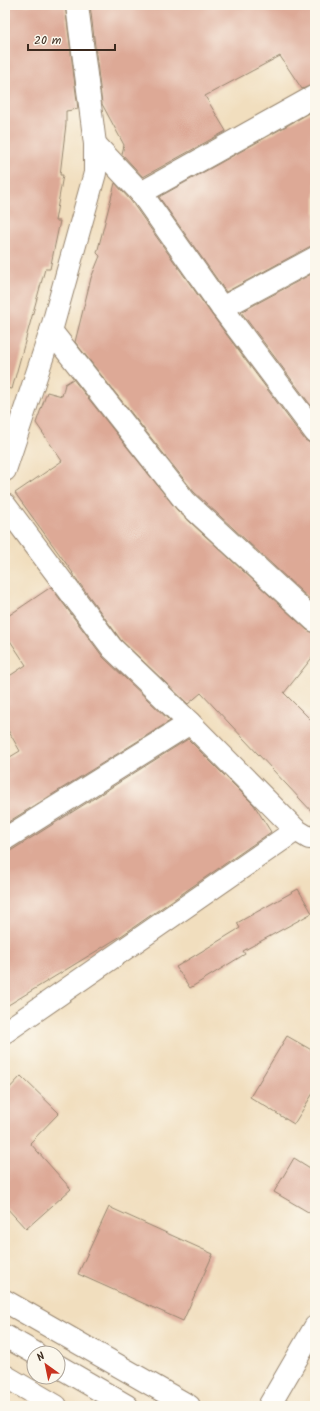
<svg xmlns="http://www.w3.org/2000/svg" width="320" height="1411" font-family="Kalam,sans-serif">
  <rect width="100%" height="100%" fill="#fbf7ec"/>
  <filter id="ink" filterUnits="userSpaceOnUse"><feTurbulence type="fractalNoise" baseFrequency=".025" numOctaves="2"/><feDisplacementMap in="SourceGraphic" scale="8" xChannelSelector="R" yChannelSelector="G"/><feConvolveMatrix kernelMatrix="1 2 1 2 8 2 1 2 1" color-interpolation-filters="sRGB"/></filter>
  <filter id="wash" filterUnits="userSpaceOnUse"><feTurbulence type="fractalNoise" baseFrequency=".012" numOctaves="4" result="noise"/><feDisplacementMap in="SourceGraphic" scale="16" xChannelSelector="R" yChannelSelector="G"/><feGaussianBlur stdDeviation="0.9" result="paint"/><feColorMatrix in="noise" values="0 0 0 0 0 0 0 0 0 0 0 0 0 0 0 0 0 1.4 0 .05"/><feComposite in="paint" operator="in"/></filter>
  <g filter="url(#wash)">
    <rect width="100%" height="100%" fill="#f1debe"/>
    <g id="blocks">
      <!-- building -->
      <g fill="#dda996">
        <polygon points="5,5 65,5 78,109 66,111 66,124 60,175 63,175 55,221 60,221 50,269 45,269 12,389 5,388"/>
        <polygon points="90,5 315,5 315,84 302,89 280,56 205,96 226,131 143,177 122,154 124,145 102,104"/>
        <polygon points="315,110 315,246 309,247 226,292 159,197"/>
        <polygon points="115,183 131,201 212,315 305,440 310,443 315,444 315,604 194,492 75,342 91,278 100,256 97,253"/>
        <polygon points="315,272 315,411 241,312"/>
        <polygon points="73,379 177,510 307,630 315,633 315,654 284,693 315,724 315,815 201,693 188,704 121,640 72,573 73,573 15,493 62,461 36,423 47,392 62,396 65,384"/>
        <polygon points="51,587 103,657 170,721 5,824 5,760 20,751 5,725 5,679 26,665 5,633 5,618"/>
        <polygon points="188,739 254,805 271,832 121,936 5,1007 5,851 12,850"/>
        <polygon points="298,889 312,913 243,951 245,954 190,988 176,967 240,928 237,923"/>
        <polygon points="287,1036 315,1052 315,1090 294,1124 250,1097"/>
        <polygon points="21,1076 59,1113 30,1143 71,1189 26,1229 5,1206 5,1093"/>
        <polygon points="294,1158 315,1171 315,1216 274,1192"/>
        <polygon points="109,1207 213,1254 183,1321 78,1274"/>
      </g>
    </g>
  </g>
  <g filter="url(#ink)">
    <use href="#blocks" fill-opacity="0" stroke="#96846e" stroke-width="1"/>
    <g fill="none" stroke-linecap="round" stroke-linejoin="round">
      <defs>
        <g id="minor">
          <polyline points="95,144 141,193 222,308 315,432"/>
          <polyline points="141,193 315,96"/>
          <polyline points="222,308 315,258"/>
          <polyline points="51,331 185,501 315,621"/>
          <polyline points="5,470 51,331 95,173 95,144 77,5"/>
          <polyline points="5,505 112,648 190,723 296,830 309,838 315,838"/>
          <polyline points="5,839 190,723"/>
          <polyline points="5,1032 296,830"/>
          <polyline points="5,1301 189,1406"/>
          <polyline points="269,1406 315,1327"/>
        </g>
        <g id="secondary">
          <polyline points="5,1336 35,1353"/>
          <polyline points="58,1366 127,1406"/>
          <polyline points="5,1376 56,1406"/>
        </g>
      </defs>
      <!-- minor casing -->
      <use href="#minor" stroke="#96846e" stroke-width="24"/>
      <!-- secondary casing -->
      <use href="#secondary" stroke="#96846e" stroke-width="24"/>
      <!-- minor -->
      <use href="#minor" stroke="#fff" stroke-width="22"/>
      <!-- secondary -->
      <use href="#secondary" stroke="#fff" stroke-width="22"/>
    </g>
  </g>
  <!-- margin -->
  <rect width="320" height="1411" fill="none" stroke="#fbf7ec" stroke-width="20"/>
  <!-- north arrow -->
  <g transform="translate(46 1365) rotate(327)"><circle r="19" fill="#fbf7ec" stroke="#aea59a"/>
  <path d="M0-3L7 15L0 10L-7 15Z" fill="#c8321e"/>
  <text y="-6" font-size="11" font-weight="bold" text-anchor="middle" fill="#3b2a1e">N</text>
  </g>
  <!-- scale -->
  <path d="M28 44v6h87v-6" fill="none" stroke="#3b2a1e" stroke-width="2"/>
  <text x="34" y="44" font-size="12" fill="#3b2a1e" stroke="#fbf7ec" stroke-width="3" paint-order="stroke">20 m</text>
</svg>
